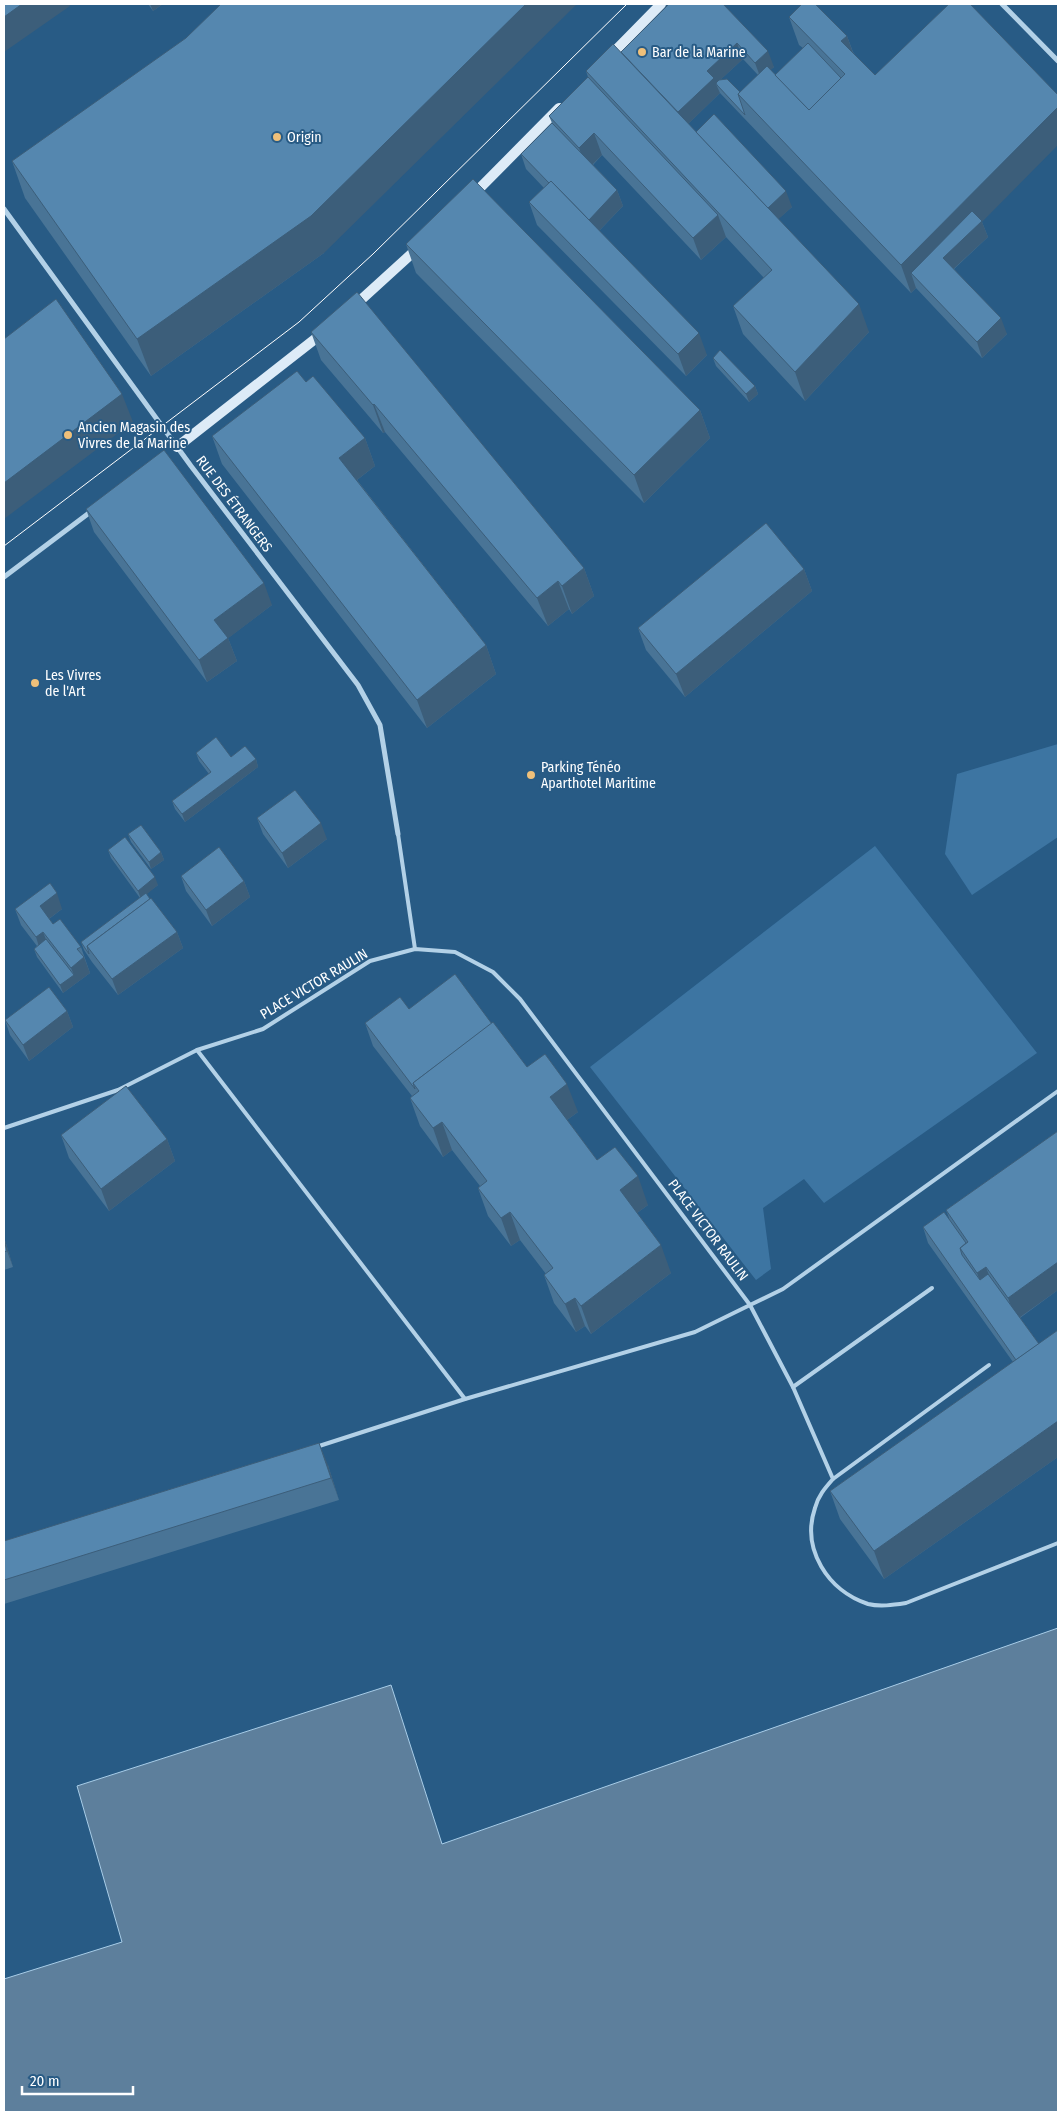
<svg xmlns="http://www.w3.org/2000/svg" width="1062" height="2116" font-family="'Fira Sans Condensed',sans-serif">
  <rect width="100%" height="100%" fill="#285b85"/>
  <!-- green -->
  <g fill="#3d75a2">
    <polygon points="1058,744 1058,837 972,895 945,854 957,774"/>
    <polygon points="875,846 1037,1053 824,1203 804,1179 763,1208 771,1269 756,1280 590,1067"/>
  </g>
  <!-- water -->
  <polygon fill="#5d7f9c" stroke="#a8cde8" points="1058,1628 1058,2112 4,2112 4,1979 122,1942 77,1786 391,1685 442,1844"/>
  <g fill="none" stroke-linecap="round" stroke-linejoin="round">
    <!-- lane -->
    <g stroke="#b3d1e7" stroke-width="4">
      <polyline points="398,834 415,949"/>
      <polyline points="197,1050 465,1399"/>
      <path d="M1058,1091L783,1289L750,1305L793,1387L833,1479C825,1488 818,1496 815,1508C801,1549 828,1591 868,1604C880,1607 893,1605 906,1603L1058,1543"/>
      <polyline points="4,1128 118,1090 197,1050 263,1029 370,961 415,949 455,952 493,972 520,999 750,1305 695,1332 465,1399 316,1447"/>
      <polyline points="793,1387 932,1288"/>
      <polyline points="833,1479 989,1365"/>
    </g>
    <!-- street -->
    <g stroke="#b3d1e7" stroke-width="5">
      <polyline points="1002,4 1058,61"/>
      <polyline points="4,209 191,466 358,685 380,725 398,834"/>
      <polyline points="4,577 93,510"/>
    </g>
    <!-- secondary -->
    <g stroke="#ddebf7" stroke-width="10">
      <polyline points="608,58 661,4"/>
      <polyline points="471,197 559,108"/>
      <polyline points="352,308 419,247"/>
      <polyline points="177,447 324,332"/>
    </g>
    <!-- tram -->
    <polyline stroke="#fff" stroke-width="1" points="4,546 299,322 373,254 627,4"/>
  </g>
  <!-- wall -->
  <g fill="#497496" fill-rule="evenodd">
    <polygon points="148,4 163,4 153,11"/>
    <path d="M723,4L774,67L770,70L775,75L803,48L799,45L789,17L847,36L853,52L982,222L988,237L954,269L1007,334L982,358L916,288L911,293L720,93L688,124L696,132L792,207L778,219L869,332L805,401L743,334L733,306L764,278L726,237L701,260L602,155L593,165L617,190L623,206L599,231L707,355L686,376L537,225L529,202L544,188L526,169L521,154L552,123L549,116L588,77L586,71L621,52ZM743,59L758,75L740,92L720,80Z"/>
    <polygon points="12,161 324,253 151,376 25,198"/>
    <polygon points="406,244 700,410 710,438 644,503 416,273"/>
    <polygon points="311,332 584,568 594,596 572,614 569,609 548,626 385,432 383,433 321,360"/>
    <polygon points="713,358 755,386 758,394 749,402 716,366"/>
    <polygon points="306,382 365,438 375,466 357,480 486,645 496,674 427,728 222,464 212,436"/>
    <polygon points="86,509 272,605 228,638 237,661 207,682 94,532"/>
    <polygon points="804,569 812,591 685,697 646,650 638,628"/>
    <polygon points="196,753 256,759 258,767 185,822 175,809 172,801 209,774 199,761"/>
    <polygon points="257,818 327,839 288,868 263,834"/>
    <polygon points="128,834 161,852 164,860 151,869 131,842"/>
    <polygon points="108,850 158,885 146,894 177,932 183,948 118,995 92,962 84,950 81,942 140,898 111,858"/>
    <polygon points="181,876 244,881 250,897 212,926 186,891"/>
    <polygon points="15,909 62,909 49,919 53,924 81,947 90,973 63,993 37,957 34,949 37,946 21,925"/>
    <polygon points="409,1009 492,1024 527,1067 578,1112 567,1120 597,1160 648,1205 637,1213 671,1273 591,1334 585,1326 576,1332 554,1303 544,1275 546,1274 520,1240 511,1246 488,1216 478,1188 480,1186 452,1150 443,1157 420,1126 410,1098 412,1096 373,1046 365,1023"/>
    <polygon points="67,1011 73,1027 29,1061 10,1035 5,1020"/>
    <polygon points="1058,1131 1058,1290 1020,1318 1039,1344 1058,1330 1058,1457 884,1579 840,1519 830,1491 1013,1362 928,1243 923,1227 949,1218 946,1210"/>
    <polygon points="61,1135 167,1139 175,1161 109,1211 69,1158"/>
    <polygon points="4,1237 13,1267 4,1270"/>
    <polygon points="328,1465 339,1500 4,1604 4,1541"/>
  </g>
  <!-- shaded-wall -->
  <g fill="#3c5e7a">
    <polygon points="22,4 69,4 70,6 4,52 4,17"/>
    <polygon points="150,4 163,4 153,11"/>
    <polygon points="526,4 577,4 324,253 151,376 137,339"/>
    <polygon points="847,36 857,64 841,41"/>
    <polygon points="737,43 743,59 716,84 720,93 680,132 674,116 707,71"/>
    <polygon points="768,51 774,67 761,79 755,63"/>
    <polygon points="1058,107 1058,145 982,222 988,237 949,273 911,273 916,288 911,293 901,265"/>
    <polygon points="594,133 602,155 587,170 579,148"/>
    <polygon points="617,190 623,206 592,238 586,222"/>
    <polygon points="786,191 792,207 770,227 764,211"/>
    <polygon points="718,215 726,237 701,260 693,238"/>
    <polygon points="859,304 869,332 805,401 795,372"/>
    <polygon points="1001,318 1007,334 982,358 977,342"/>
    <polygon points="699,333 707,355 686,376 678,354"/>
    <polygon points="755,386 758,394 749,402 746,394"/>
    <polygon points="122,394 133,422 4,519 4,483"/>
    <polygon points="374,404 385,432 383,433 373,405"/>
    <polygon points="700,410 710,438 644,503 634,475"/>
    <polygon points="365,438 375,466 349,486 339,458"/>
    <polygon points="584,568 594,596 572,614 562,586"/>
    <polygon points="804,569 812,591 685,697 676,674"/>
    <polygon points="558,581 569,609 548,626 537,598"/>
    <polygon points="264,583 272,605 222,643 214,620"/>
    <polygon points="228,638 237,661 207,682 199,660"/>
    <polygon points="486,645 496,674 427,728 417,700"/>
    <polygon points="256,759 258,767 185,822 182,814"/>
    <polygon points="321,823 327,839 288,868 282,853"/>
    <polygon points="161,852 164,860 151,869 149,862"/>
    <polygon points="155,877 158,885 141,899 138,891"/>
    <polygon points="244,881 250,897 212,926 206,910"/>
    <polygon points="57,893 62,909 46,921 40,906"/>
    <polygon points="43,932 49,947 41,953 36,937"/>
    <polygon points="177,932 183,948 118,995 112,979"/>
    <polygon points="84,957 90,973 63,993 60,985 74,975 71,968"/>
    <polygon points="67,1011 73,1027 29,1061 23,1045"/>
    <polygon points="567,1084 578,1112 560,1125 550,1097"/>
    <polygon points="442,1122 452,1150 443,1157 433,1128"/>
    <polygon points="167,1139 175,1161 109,1211 101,1189"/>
    <polygon points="638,1176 648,1205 630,1218 620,1190"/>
    <polygon points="510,1212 520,1240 511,1246 501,1218"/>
    <polygon points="4,1237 13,1267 7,1251 4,1240"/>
    <polygon points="661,1245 671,1273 591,1334 581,1306"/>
    <polygon points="1058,1262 1058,1290 1016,1320 1008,1298"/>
    <polygon points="986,1267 994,1289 985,1295 977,1273"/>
    <polygon points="575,1298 585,1326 576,1332 565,1304"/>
    <polygon points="1058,1421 1058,1457 884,1579 874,1551"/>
    <polygon points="319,1443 328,1465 339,1500 331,1478"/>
  </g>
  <!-- building -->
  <g fill="#5587af" stroke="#3c5e7a">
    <polygon points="4,4 22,4 4,17"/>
    <polygon points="221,4 526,4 311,216 137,339 12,161 186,38"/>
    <polygon points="669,4 723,4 768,51 755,63 737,43 707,71 714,78 678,112 621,52"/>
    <polygon points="802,4 815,4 847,36 841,41 875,75 949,4 970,4 1058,95 1058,107 901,265 738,94 767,66 809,110 845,74 789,17"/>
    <polygon points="808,43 841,78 809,110 775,75"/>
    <polygon points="613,44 859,304 795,372 733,306 772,270 586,71"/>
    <polygon points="588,77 718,215 693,238 594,133 579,148 549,116"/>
    <polygon points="727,79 740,92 738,94 745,115 717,85 716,83 719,80"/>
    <polygon points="714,114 786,191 768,208 696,132"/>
    <polygon points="552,123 617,190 589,220 551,181 549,183 521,154"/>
    <polygon points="473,179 700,410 634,475 406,244"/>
    <polygon points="551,181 699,333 678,354 529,202"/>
    <polygon points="972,211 982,221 943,258 1001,318 977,342 911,273"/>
    <polygon points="357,292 584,568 562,586 558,581 537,598 374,404 373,405 311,332"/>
    <polygon points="56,299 122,394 4,483 4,339"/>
    <polygon points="720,350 755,386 746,394 713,358"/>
    <polygon points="297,371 306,382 313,376 365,438 339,458 486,645 417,700 212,436"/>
    <polygon points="164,450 264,583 214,620 228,638 199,660 86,509"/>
    <polygon points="766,523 804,569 676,674 638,628"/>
    <polygon points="216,737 231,757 245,746 256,759 182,814 172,801 211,772 196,753"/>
    <polygon points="295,790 321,823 282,853 257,818"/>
    <polygon points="141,825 161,852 149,862 128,834"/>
    <polygon points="125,837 155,877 138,891 108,850"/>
    <polygon points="219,847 244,881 206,910 181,876"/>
    <polygon points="50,883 57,893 40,906 53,924 60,919 81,947 77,949 84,957 71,968 43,932 36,937 15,909"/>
    <polygon points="146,893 150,899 87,946 89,954 81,942"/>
    <polygon points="151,898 177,932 112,979 87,946"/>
    <polygon points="46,939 74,975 60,985 34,949"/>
    <polygon points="455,974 492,1024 413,1083 415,1089 365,1023 400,997 409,1009"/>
    <polygon points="49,987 67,1011 23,1045 5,1020"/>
    <polygon points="493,1022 527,1067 545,1054 567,1084 550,1097 597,1160 615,1147 638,1176 620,1190 661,1245 581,1306 575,1298 565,1304 544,1275 553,1268 510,1212 501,1218 478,1188 487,1181 442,1122 433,1128 410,1098 419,1091 413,1083"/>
    <polygon points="126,1086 167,1139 101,1189 61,1135"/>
    <polygon points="1058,1131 1058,1262 1008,1298 986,1267 977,1273 960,1248 968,1242 946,1210"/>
    <polygon points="944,1212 966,1243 960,1248 962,1255 980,1280 988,1274 1039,1344 1016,1360 923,1227"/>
    <polygon points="4,1240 7,1251 4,1252"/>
    <polygon points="1058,1330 1058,1421 874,1551 830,1491"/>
    <polygon points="319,1443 331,1478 4,1580 4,1541"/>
  </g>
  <!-- markers -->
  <g fill="#efc07a" stroke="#285b85" stroke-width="2">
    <circle cx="642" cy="52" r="5"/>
    <circle cx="277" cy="137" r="5"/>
    <circle cx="68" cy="435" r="5"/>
    <circle cx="35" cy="683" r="5"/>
    <circle cx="531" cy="775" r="5"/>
  </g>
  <g text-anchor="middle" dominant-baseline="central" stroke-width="4" stroke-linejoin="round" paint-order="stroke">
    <!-- poi labels -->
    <g font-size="14" fill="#fff" stroke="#285b85" text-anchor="start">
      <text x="652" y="52">Bar de la Marine</text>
      <text x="287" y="137">Origin</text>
      <text x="78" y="427">Ancien Magasin des<tspan x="78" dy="16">Vivres de la Marine</tspan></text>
      <text x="45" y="675">Les Vivres<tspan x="45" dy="16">de l'Art</tspan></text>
      <text x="541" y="767">Parking Ténéo<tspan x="541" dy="16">Aparthotel Maritime</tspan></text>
    </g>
    <!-- street labels -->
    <g font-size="14" fill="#fff" stroke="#285b85">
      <text transform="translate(234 504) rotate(53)">RUE DES ÉTRANGERS</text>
      <text transform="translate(314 984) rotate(-31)">PLACE VICTOR RAULIN</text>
      <text transform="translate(708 1230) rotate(53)">PLACE VICTOR RAULIN</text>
    </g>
  </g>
  <!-- border -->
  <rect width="1062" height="2116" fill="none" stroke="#ffffff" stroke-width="10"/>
  <!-- scale -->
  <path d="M22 2086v8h111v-8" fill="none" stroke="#ffffff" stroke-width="2.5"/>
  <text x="30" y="2086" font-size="15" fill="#ffffff" stroke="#285b85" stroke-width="4" paint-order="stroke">20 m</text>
</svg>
